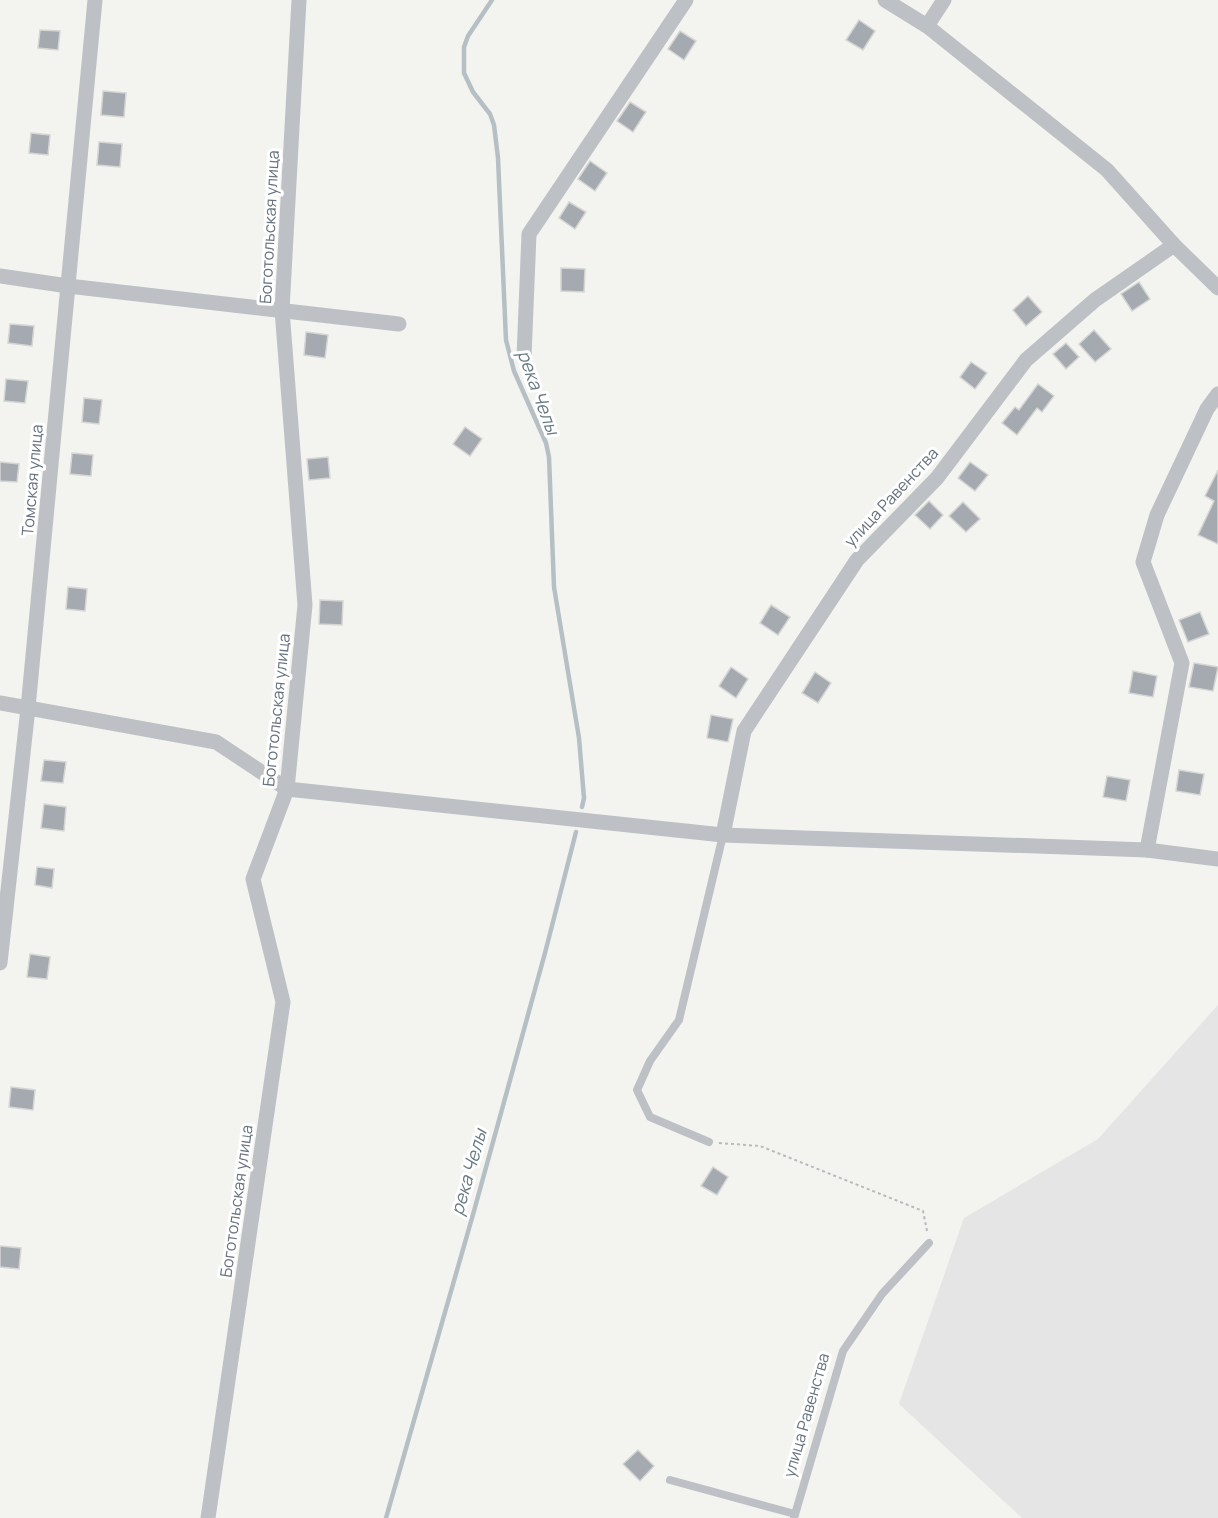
<svg xmlns="http://www.w3.org/2000/svg" width="1218" height="1518" font-family="Manrope,sans-serif">
  <rect width="100%" height="100%" fill="#f3f4f0"/>
  <!-- built -->
  <polygon fill="#e4e5e4" points="1218,1005 1218,1518 1022,1518 899,1404 964,1218 1098,1139"/>
  <g fill="none" stroke-linecap="round" stroke-linejoin="round">
    <!-- stream -->
    <g stroke="#b6bfc4" stroke-width="4.5">
      <polyline points="492,0 468,36 464,47 464,73 473,92 490,114 494,125 498,158 506,340 514,371 546,443 549,457 554,587 579,738 584,798 582,807"/>
      <polyline points="386,1518 474,1211 545,953 576,832"/>
    </g>
  </g>
  <!-- building -->
  <g fill="#a4aab0" stroke="#d5d5d3" stroke-width="1.5">
    <polygon points="859,20 875,31 863,50 846,40"/>
    <polygon points="40,30 60,31 58,50 38,48"/>
    <polygon points="680,31 696,41 684,60 668,49"/>
    <polygon points="103,91 126,93 124,117 101,115"/>
    <polygon points="630,102 646,112 633,132 617,121"/>
    <polygon points="31,133 50,135 48,155 29,153"/>
    <polygon points="99,142 122,144 120,167 97,165"/>
    <polygon points="590,161 607,173 595,191 578,179"/>
    <polygon points="569,202 586,212 575,229 559,218"/>
    <polygon points="561,268 585,269 584,292 561,291"/>
    <polygon points="1139,282 1150,299 1132,311 1121,294"/>
    <polygon points="1028,296 1042,312 1026,326 1013,310"/>
    <polygon points="10,324 34,326 32,346 8,343"/>
    <polygon points="1094,330 1111,349 1095,362 1079,344"/>
    <polygon points="306,332 328,335 325,358 304,355"/>
    <polygon points="1066,343 1079,357 1066,369 1053,354"/>
    <polygon points="971,362 987,373 975,389 960,377"/>
    <polygon points="6,379 28,381 25,403 4,401"/>
    <polygon points="1038,384 1054,396 1042,412 1037,408 1017,435 1002,423 1015,407 1019,410"/>
    <polygon points="84,398 102,400 99,424 82,422"/>
    <polygon points="465,427 482,439 470,456 453,444"/>
    <polygon points="72,453 93,455 91,476 70,474"/>
    <polygon points="328,457 330,478 309,480 307,459"/>
    <polygon points="0,462 19,464 17,482 0,481"/>
    <polygon points="970,462 988,475 975,491 958,478"/>
    <polygon points="1218,470 1218,544 1198,535 1214,501 1205,496"/>
    <polygon points="929,501 943,515 930,529 915,515"/>
    <polygon points="963,502 980,519 966,532 949,516"/>
    <polygon points="68,587 87,589 85,611 66,609"/>
    <polygon points="320,600 343,601 342,625 319,624"/>
    <polygon points="771,605 790,617 778,635 760,623"/>
    <polygon points="1200,612 1209,634 1188,642 1179,620"/>
    <polygon points="1194,663 1218,667 1213,691 1189,687"/>
    <polygon points="731,667 748,679 736,698 719,686"/>
    <polygon points="1133,671 1157,676 1153,697 1129,693"/>
    <polygon points="815,672 831,683 818,703 802,693"/>
    <polygon points="711,715 733,719 728,742 707,738"/>
    <polygon points="44,760 66,762 63,783 41,781"/>
    <polygon points="1179,770 1204,774 1200,795 1176,791"/>
    <polygon points="1107,776 1130,780 1126,801 1103,797"/>
    <polygon points="44,804 66,807 64,831 41,828"/>
    <polygon points="37,867 54,869 52,888 35,885"/>
    <polygon points="30,954 50,957 47,979 27,977"/>
    <polygon points="11,1087 35,1090 33,1110 9,1107"/>
    <polygon points="713,1167 728,1177 717,1195 701,1186"/>
    <polygon points="0,1246 21,1248 19,1269 0,1267"/>
    <polygon points="638,1450 654,1466 640,1481 623,1464"/>
  </g>
  <g fill="none" stroke-linecap="round" stroke-linejoin="round">
    <!-- path -->
    <polyline stroke="#b7b9bc" stroke-width="2" stroke-dasharray="3 3" stroke-linecap="butt" points="719,1143 760,1146 923,1211 927,1231"/>
    <!-- service -->
    <g stroke="#bdc0c4" stroke-width="8">
      <polyline points="709,1142 650,1117 637,1090 650,1061 679,1020 723,835"/>
      <polyline points="670,1480 795,1514"/>
      <polyline points="794,1518 843,1351 882,1294 929,1243"/>
    </g>
    <!-- minor -->
    <g stroke="#bdc0c4" stroke-width="15">
      <polyline points="885,0 927,26 1107,170 1174,245 1218,288"/>
      <polyline points="927,26 944,0"/>
      <polyline points="0,276 68,286 399,324"/>
      <polyline points="524,357 529,234 686,0"/>
      <polyline points="0,703 216,742 287,789 723,835 1147,850 1218,859"/>
      <polyline points="723,835 744,731 857,560 937,478 1026,360 1095,300 1174,245"/>
      <polyline points="1147,850 1182,663 1143,562 1157,515 1207,409 1218,394"/>
      <polyline points="0,963 28,708 95,0"/>
      <polyline points="208,1518 283,1002 253,879 287,789 305,605 282,310 299,0"/>
    </g>
  </g>
  <g text-anchor="middle" dominant-baseline="central" stroke-width="6" stroke-linejoin="round" paint-order="stroke">
    <!-- street labels -->
    <g font-size="16" fill="#66727e" stroke="#fff">
      <text transform="translate(269 227) rotate(-87)">Боготольская улица</text>
      <text transform="translate(32 480) rotate(-85)">Томская улица</text>
      <text transform="translate(891 497) rotate(-47)">улица Равенства</text>
      <text transform="translate(276 710) rotate(-84)">Боготольская улица</text>
      <text transform="translate(236 1201) rotate(-82)">Боготольская улица</text>
      <text transform="translate(806 1415) rotate(-74)">улица Равенства</text>
    </g>
    <!-- water labels -->
    <g font-size="18" font-style="italic" fill="#677982" stroke="#fff">
      <text transform="translate(539 392) rotate(70)">река Челы</text>
      <text transform="translate(468 1172) rotate(-74)">река Челы</text>
    </g>
  </g>
</svg>
